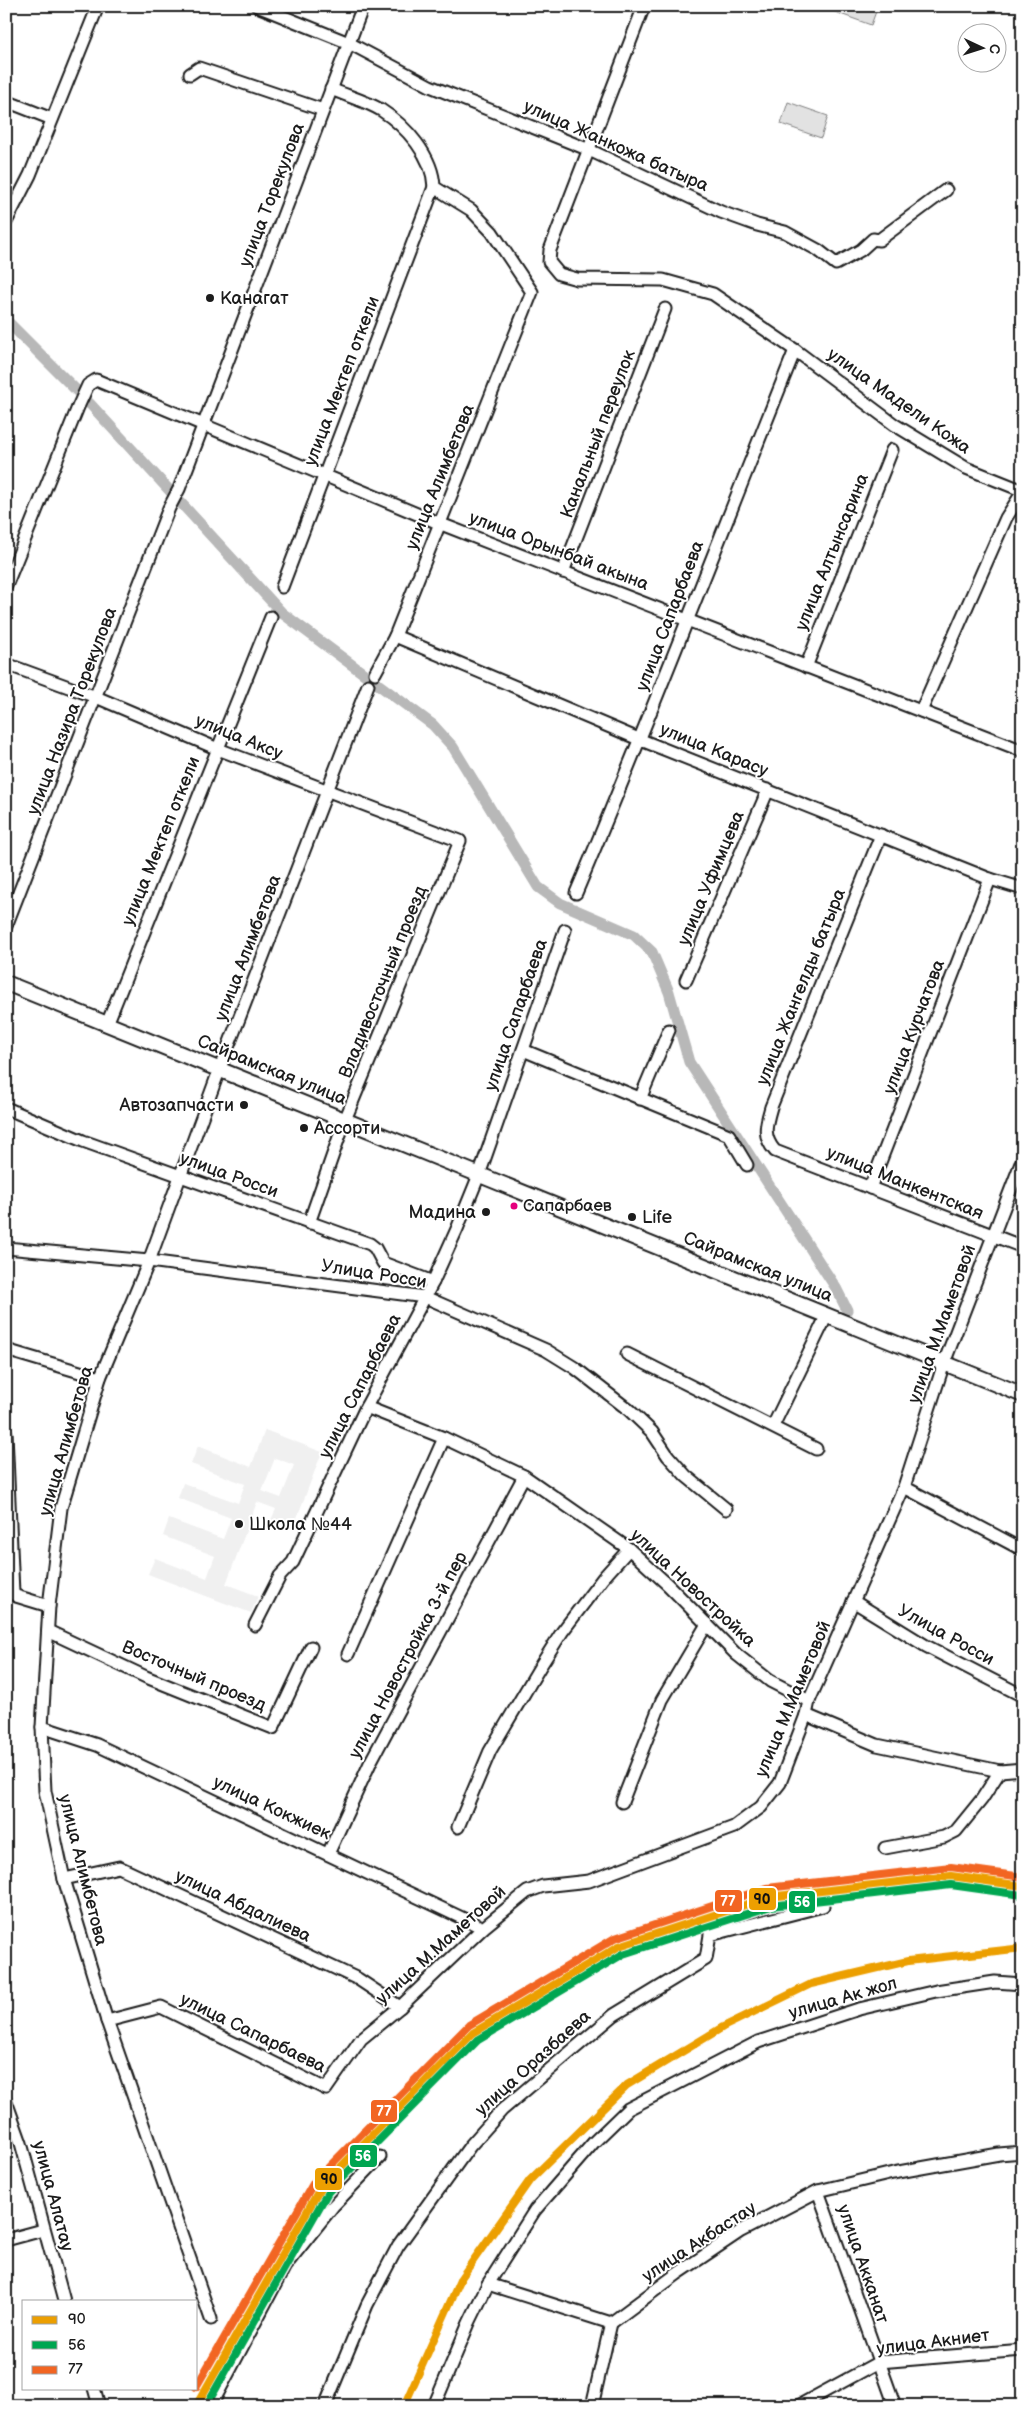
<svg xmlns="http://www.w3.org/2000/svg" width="1029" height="2412" font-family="'Balsamiq Sans',sans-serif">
  <rect width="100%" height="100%" fill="#fff"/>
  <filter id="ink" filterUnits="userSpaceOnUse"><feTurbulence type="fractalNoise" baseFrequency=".02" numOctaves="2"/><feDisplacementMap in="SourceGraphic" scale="10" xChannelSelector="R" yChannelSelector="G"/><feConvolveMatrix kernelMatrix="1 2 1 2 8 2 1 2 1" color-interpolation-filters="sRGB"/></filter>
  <g filter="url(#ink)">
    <!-- built -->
    <path fill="#f0f0f0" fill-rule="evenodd" d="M265,1430L322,1452L293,1528L271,1520L276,1509L257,1502L226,1584L258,1596L251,1613L148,1574L155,1558L207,1578L215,1556L163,1536L169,1519L223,1539L231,1518L178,1498L183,1483L238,1503L245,1484L191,1464L198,1446L251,1467ZM275,1458L294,1465L281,1498L262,1491Z"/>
    <!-- green -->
    <g fill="#e2e2e2" stroke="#7f7f7f">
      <polygon points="834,6 878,6 871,25 832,11"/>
      <polygon points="788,102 828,116 821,138 781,124"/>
    </g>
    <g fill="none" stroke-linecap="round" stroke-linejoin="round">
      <!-- canal -->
      <polyline stroke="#b8b8b8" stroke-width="11" points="6,320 91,405 282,613 433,725 453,747 538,887 560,903 634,935 652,952 669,992 689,1062 836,1288 847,1310"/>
      <defs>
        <g id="minor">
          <polyline points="257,6 349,43 430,86 587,149 721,212 757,225 785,232 818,250 836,264 861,250 873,239 879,240 946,190"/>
          <polyline points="644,6 550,250 549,262 559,274 577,279 663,280 713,294 795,350 895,425 966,468 1021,490 1022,493 1006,518 921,711"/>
          <polyline points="190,74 199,68 323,110"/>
          <path d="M331,89C347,96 366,101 381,110C406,126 433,156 434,187L471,210L492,232L532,292L395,636L375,673"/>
          <polyline points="6,101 52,119"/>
          <polyline points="6,222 30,175 98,6"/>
          <polyline points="563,572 665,309"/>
          <polyline points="6,586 78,407 88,385 96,380 441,524 1023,751"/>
          <polyline points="282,587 434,187"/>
          <polyline points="395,636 641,740 990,879 1023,889"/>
          <polyline points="6,664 96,697 218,749 460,841 345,1120 309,1223"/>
          <polyline points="806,667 892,450"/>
          <path d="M881,835L771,1107C766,1124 762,1136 775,1151L1023,1247"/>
          <path d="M576,893C652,714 722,531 795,350"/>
          <polyline points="6,926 169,508 179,489 363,6"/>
          <polyline points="686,980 768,790"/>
          <polyline points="107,1024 271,617"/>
          <polyline points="523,1050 729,1135 747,1165"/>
          <polyline points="640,1099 669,1030"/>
          <polyline points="6,1108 83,1141 370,1244 375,1248 383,1263 433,1282"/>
          <polyline points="870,1188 990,879"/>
          <polyline points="6,1248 149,1261 425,1297 546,1350 575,1368 629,1410 652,1432 668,1456 686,1476 726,1509"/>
          <polyline points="6,1350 100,1378"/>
          <polyline points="627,1354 816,1449"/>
          <polyline points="366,1407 444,1438 524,1476 629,1549 668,1585 736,1654 770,1681 809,1701"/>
          <polyline points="773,1426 827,1315"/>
          <polyline points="6,1433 13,1593 16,1596 49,1606"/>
          <polyline points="904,1487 1023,1550"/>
          <polyline points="853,1601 926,1646 1023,1696"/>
          <polyline points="255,1625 280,1576 293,1562 366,1407 433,1282 457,1229 479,1175 565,930"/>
          <polyline points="48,1631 146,1677 273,1728 311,1647"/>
          <polyline points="348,1654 444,1438"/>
          <polyline points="806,1715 877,1745 1000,1771 1023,1769"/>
          <polyline points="42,1727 97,1745 483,1928"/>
          <polyline points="622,1802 662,1700 707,1624"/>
          <polyline points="458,1827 490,1751 541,1665 562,1632 603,1578 629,1549"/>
          <polyline points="885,1848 944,1837 956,1831 982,1799 1000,1771"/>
          <polyline points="328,1854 371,1761 524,1476"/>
          <polyline points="64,1879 119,1867 358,1979 400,2007"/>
          <polyline points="107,2021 161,2007 326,2089 361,2039 400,2007 483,1928 527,1892 543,1886 589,1881 734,1827 761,1807 780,1783 806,1715 809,1701 904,1487 944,1363 1023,1158"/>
          <polyline points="6,2101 21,2143 64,2301"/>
          <polyline points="818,2191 895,2406"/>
          <polyline points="6,2240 43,2230"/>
          <polyline points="488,2284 611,2323 677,2274 741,2231 818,2191 893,2173 999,2154 1023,2152"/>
          <polyline points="211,2319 107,2021 64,1879 45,1791 42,1727 49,1606 61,1508 100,1378 149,1261 220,1068 368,685"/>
          <polyline points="94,2388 99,2406"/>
          <polyline points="211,2406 285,2266 333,2206 380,2157"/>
          <polyline points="325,2406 367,2305 398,2246 470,2146 502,2110 614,2015 706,1959 710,1935 823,1906"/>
          <polyline points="434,2406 469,2323 488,2284 535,2210 594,2142 628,2109 758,2042 859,2009 936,1991 995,1982 1023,1984"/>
          <polyline points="592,2406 611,2323"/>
          <polyline points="798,2406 879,2362 1023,2350"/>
        </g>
        <polyline id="major" points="6,983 1023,1395"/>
      </defs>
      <!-- minor casing -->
      <use href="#minor" stroke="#1c1c1c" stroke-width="15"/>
      <!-- major casing -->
      <use href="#major" stroke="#1c1c1c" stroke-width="18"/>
      <!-- minor -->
      <use href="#minor" stroke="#fff" stroke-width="11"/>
      <!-- major -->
      <use href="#major" stroke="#fff" stroke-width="14"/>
      <defs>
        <g id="rail-1">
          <polyline points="196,2406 321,2187 473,2033 619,1946 769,1897 951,1876 1023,1886"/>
          <polyline points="404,2406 461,2278 530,2180 627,2085 723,2027 811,1984 908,1961 1023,1948"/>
        </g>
        <polyline id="rail-2" points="206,2406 328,2192 478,2040 623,1954 771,1906 951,1885 1022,1895"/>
        <polyline id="rail-3" points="196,2387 314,2182 469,2025 615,1938 767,1888 951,1867 1023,1877"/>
      </defs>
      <!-- rail-1 casing -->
      <use href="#rail-1" stroke="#fff" stroke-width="11"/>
      <!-- rail-2 casing -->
      <use href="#rail-2" stroke="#fff" stroke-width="11"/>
      <!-- rail-3 casing -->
      <use href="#rail-3" stroke="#fff" stroke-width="11"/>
      <!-- rail-1 -->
      <use href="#rail-1" stroke="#ec9f01" stroke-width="8"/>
      <!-- rail-2 -->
      <use href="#rail-2" stroke="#00a651" stroke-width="8"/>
      <!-- rail-3 -->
      <use href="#rail-3" stroke="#f26522" stroke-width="8"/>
    </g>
  </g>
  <!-- markers -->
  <g fill="#1c1c1c" stroke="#fff" stroke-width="2">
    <circle cx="210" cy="298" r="5"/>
    <circle cx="244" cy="1105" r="5"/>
    <circle cx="304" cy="1128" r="5"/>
    <circle cx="486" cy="1212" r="5"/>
    <circle cx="632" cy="1217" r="5"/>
    <circle cx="239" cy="1524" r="5"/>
  </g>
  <circle fill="#e5007d" stroke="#fff" stroke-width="2" cx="514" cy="1206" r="4.5"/>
  <g text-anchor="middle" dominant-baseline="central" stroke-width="4" stroke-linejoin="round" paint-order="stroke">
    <!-- bus labels -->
    <g font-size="17" fill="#1c1c1c" stroke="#fff" text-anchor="start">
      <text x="523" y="1206">Сапарбаев</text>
    </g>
    <!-- street labels -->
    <g font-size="18" fill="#1c1c1c" stroke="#fff">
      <text transform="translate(616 146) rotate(24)">улица Жанкожа батыра</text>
      <text transform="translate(272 195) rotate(-69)">улица Торекулова</text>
      <text transform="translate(342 381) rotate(-69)">улица Мектеп откели</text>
      <text transform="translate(899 401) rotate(35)">улица Мадели Кожа</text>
      <text transform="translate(598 434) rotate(-69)">Канальный переулок</text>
      <text transform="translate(440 477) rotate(-68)">улица Алимбетова</text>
      <text transform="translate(559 551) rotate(21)">улица Орынбай акына</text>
      <text transform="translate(832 552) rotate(-68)">улица Алтынсарина</text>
      <text transform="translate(670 616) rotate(-69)">улица Сапарбаева</text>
      <text transform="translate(72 711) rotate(-69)">улица Назира Торекулова</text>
      <text transform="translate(239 737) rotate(22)">улица Аксу</text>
      <text transform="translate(714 750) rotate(22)">улица Карасу</text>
      <text transform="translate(161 841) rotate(-68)">улица Мектеп откели</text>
      <text transform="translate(711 878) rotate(-67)">улица Уфимцева</text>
      <text transform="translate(248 948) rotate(-69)">улица Алимбетова</text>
      <text transform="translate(383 982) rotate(-68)">Владивосточный проезд</text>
      <text transform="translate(801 987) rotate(-68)">улица Жангелды батыра</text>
      <text transform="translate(516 1015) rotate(-71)">улица Сапарбаева</text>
      <text transform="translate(914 1027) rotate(-69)">улица Курчатова</text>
      <text transform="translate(272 1070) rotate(22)">Сайрамская улица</text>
      <text transform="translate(229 1175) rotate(20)">улица Росси</text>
      <text transform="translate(905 1183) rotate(22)">улица Манкентская</text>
      <text transform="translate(758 1267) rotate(22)">Сайрамская улица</text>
      <text transform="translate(374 1274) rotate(9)">Улица Росси</text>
      <text transform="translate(942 1324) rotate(-70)">улица М.Маметовой</text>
      <text transform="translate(360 1386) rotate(-63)">улица Сапарбаева</text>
      <text transform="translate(66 1441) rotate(-74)">улица Алимбетова</text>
      <text transform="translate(693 1588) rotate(43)">улица Новостройка</text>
      <text transform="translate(946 1635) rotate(29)">Улица Росси</text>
      <text transform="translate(408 1655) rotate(-62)">улица Новостройка 3-й пер</text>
      <text transform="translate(194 1676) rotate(23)">Восточный проезд</text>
      <text transform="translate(793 1699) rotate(-67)">улица М.Маметовой</text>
      <text transform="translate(272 1808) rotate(25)">улица Кокжиек</text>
      <text transform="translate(83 1870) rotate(76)">улица Алимбетова</text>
      <text transform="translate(243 1906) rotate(25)">улица Абдалиева</text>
      <text transform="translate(441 1945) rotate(-42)">улица М.Маметовой</text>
      <text transform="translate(843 1998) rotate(-16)">улица Ак жол</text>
      <text transform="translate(253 2033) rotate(26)">улица Сапарбаева</text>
      <text transform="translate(533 2063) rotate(-42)">улица Оразбаева</text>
      <text transform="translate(53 2196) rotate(75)">улица Алатау</text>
      <text transform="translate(699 2242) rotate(-33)">улица Акбастау</text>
      <text transform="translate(863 2264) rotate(71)">улица Акканат</text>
      <text transform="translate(933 2342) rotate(-7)">улица Акниет</text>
    </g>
    <!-- poi labels -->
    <g font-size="18" fill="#1c1c1c" stroke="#fff" text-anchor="start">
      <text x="220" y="298">Канагат</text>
      <text x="234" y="1105" text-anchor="end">Автозапчасти</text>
      <text x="314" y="1128">Ассорти</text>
      <text x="476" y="1212" text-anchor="end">Мадина</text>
      <text x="642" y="1217">Life</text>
      <text x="249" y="1524">Школа №44</text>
    </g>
  </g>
  <g stroke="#fff" stroke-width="2">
    <rect x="748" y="1887" width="29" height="24" rx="5" fill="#ec9f01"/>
    <rect x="714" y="1889" width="29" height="24" rx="5" fill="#f26522"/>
    <rect x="788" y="1890" width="28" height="24" rx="5" fill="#00a651"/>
    <rect x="370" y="2099" width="28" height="24" rx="5" fill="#f26522"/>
    <rect x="349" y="2144" width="29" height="24" rx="5" fill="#00a651"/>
    <rect x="314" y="2167" width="29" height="24" rx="5" fill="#ec9f01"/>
  </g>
  <g font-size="14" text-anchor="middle" font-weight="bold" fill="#fff">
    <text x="728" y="1906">77</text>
    <text x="802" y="1907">56</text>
    <text x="384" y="2116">77</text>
    <text x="363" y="2161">56</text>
  </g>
  <g font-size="14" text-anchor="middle" font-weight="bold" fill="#111">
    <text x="762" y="1904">90</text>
    <text x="329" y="2184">90</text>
  </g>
  <!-- margin -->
  <rect width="1029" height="2412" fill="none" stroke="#fff" stroke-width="25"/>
  <rect x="12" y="12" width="1004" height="2387" fill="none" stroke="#1c1c1c" stroke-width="2" filter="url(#ink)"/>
  <!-- legend -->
  <rect x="22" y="2300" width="175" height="90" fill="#ffffff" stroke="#a4a4a4"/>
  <rect x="32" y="2316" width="25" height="8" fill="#ec9f01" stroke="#a4a4a4"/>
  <text x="68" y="2324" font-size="15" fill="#1c1c1c">90</text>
  <rect x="32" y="2341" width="25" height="8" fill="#00a651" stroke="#a4a4a4"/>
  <text x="68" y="2350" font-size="15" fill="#1c1c1c">56</text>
  <rect x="32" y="2366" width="25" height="8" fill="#f26522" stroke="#a4a4a4"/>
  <text x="68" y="2374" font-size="15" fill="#1c1c1c">77</text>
  <!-- north arrow -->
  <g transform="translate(982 48) rotate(94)"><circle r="24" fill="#ffffff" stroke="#a4a4a4"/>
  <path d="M0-4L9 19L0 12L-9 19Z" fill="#1c1c1c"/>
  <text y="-8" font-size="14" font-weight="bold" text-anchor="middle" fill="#1c1c1c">С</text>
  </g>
</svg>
